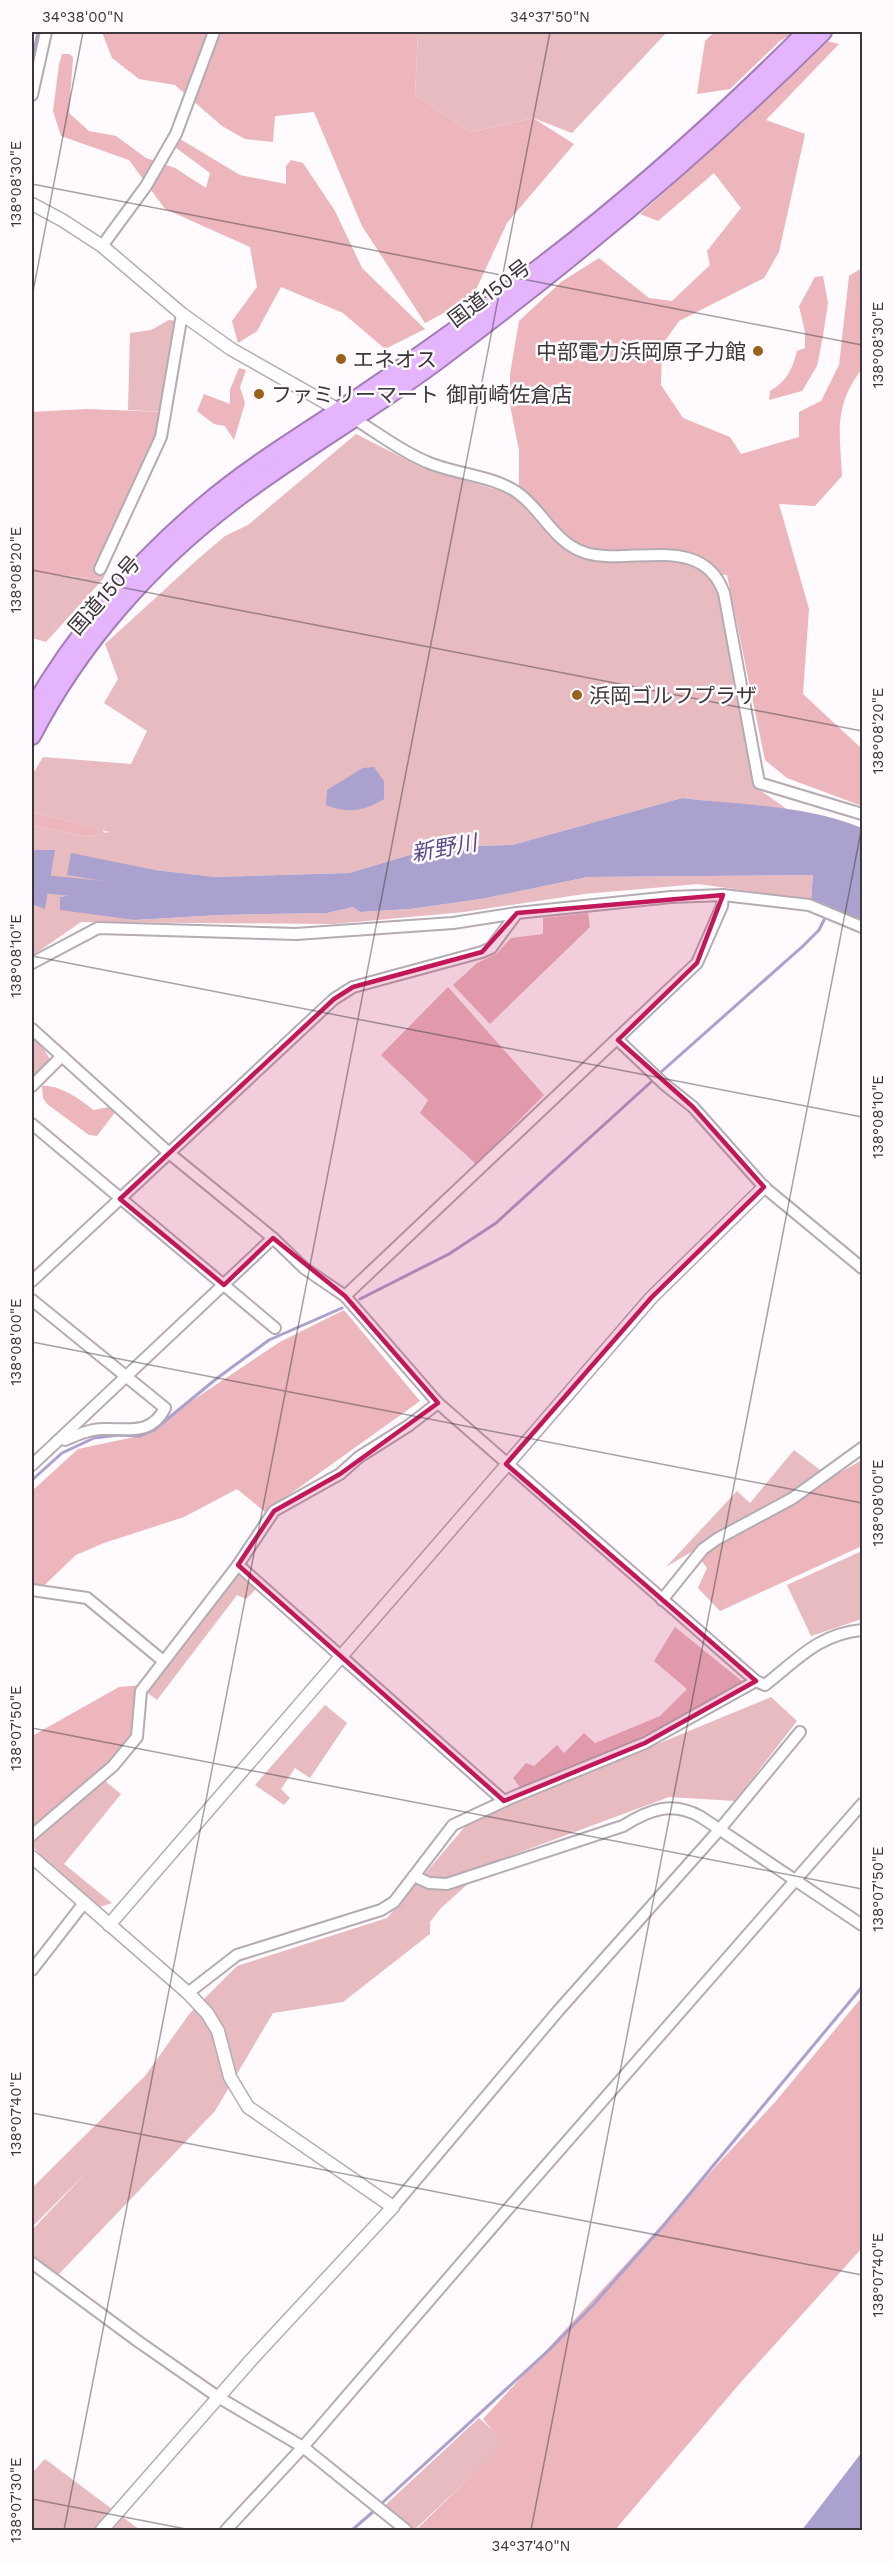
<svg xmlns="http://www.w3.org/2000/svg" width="894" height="2562" font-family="'Work Sans','Noto Sans JP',sans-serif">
  <rect width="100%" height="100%" fill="#fefafd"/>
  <!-- green -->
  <g fill="#e8bbc0">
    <polygon points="418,32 667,32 572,133 533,118 471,132 415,95"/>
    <polygon points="169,320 178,321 163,412 128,410 130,333 151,330"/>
    <polygon points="356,434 423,468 512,494 556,544 681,561 709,574 717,584 753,785 788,810 682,798 512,845 437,847 349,873 216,877 155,870 130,885 60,897 135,920 220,915 327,913 353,907 360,912 410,909 481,899 588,877 813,875 811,900 698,884 584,894 464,912 334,924 81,922 32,956 32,825 87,837 109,832 32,812 32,775 43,757 131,764 147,731 104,703 118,679 105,644 198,559 225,536 248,525"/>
    <polygon points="32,573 103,579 46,642 32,638"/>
    <polygon points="588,913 590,927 490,1024 453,985 477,963 496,954 511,938 543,934 543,918"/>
    <polygon points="448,987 544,1095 476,1164 420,1113 428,1100 381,1055"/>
    <polygon points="32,1036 40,1043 50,1059 32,1078"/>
    <polygon points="794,1450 824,1473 666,1567 737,1491 750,1503"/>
    <polygon points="862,1551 862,1619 811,1636 787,1585"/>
    <polygon points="235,1572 256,1589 246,1599 237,1595 157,1700 144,1690"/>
    <polygon points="675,1627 743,1682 741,1687 625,1745 521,1789 513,1778 526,1763 534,1766 557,1745 564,1753 584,1733 595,1743 660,1716 687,1689 654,1661"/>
    <polygon points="771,1697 797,1721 735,1801 669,1797 491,1863 441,1908 430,1922 430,1934 343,2002 273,2013 215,2111 58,2275 32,2258 32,2230 86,2173 32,2227 32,2188 145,2076 190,2013 237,1966 387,1918 469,1822"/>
    <polygon points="325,1705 347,1723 310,1778 295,1768 281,1789 290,1798 284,1805 255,1785"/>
    <polygon points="104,1780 121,1794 64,1864 112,1903 100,1907 85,1899 32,1846 32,1842"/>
    <polygon points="479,2418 507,2443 414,2530 406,2530 380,2510"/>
    <polygon points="45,2459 140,2530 35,2530 32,2527 32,2473"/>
  </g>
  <!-- forest -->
  <g fill="#edb6bc">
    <polygon points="102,32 418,32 415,95 471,132 533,118 574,144 507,223 472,298 425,323 362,226 314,112 275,116 273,142 245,139 222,126 175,85 139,79 112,58"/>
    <polygon points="714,32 794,32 780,41 730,89 697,94 705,41"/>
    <path d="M827,41L839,44L766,120L805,134L779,252L764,278L679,321L662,345L661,385L683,418L730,437L741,454L799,437V412L821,401L839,365L849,276L862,268V369C833,406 840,433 842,476L815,506L779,504L809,609L803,694L862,749V806L787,778L765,760L727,575L709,574L680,561L579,555L556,544L512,494L519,487V450L510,405V374L519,321L561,282L599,258L649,298L672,301L710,265L707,251L741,208L714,173L658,221L640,214L741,124Z"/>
    <polygon points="62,54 69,54 73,57 69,113 89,131 116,136 146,158 175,168 206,188 210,173 175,147 180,139 240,175 286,184 286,166 291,160 303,163 335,211 362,268 425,329 385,349 343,313 281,287 257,331 238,343 232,321 257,287 250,247 165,209 129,160 61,136 53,111 59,65"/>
    <path d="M823,276L828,303L823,336L817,366L802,391L769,400L770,391C788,380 792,370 797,351L805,348V332L799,306L815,277Z"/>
    <polygon points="239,368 246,370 240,387 245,403 234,440 225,426 214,424 197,411 204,394 230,404 230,390"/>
    <polygon points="86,409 163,412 141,482 139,498 103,579 32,573 32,412"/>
    <polygon points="32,812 102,830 105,833 87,837 32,825"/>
    <path d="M42,1086C58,1084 82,1100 93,1110L110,1107L116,1111L97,1136L89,1135L47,1104L43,1098Z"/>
    <polygon points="344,1310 420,1401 265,1512 237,1489 184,1517 104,1543 76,1555 32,1597 32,1491 78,1449 139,1436 280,1342"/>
    <polygon points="862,1460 862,1546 720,1611 698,1588 707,1568 700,1559 716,1542"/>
    <polygon points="142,1685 131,1744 87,1784 32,1828 32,1736 119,1687"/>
    <polygon points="862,1997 862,2248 741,2382 615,2530 416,2530 504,2444 483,2419 776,2101"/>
  </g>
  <!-- water -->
  <g fill="#aba1ce">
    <path d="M374,767L384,781V799C365,811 348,814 326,805L327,790L363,768Z"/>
    <path d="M682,798C741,805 807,805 862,828V921L811,900L813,875L588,877L481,899L410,909L360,912L353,907L327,913L220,915L135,920L60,910V897L128,885L67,875L71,853L155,870L216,877L349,873L437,847L512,845Z"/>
    <polygon points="32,850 55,850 45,909 32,904"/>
    <polygon points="862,2452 862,2530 802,2530 859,2456"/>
  </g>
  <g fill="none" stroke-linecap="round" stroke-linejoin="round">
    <!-- stream -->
    <g stroke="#aba1ce" stroke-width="3">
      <polyline points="32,63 38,32"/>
      <polyline points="661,1072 803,946 819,930 824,920"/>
      <polyline points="360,1299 449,1254 496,1223 651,1082"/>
      <polyline points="32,1480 62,1453 94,1438 119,1435 139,1436 154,1430 216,1379 269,1340 342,1308"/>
      <polyline points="381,2504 551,2348 593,2305 663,2226 862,1987"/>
      <polyline points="352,2530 374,2511"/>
    </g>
    <!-- river -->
    <polyline stroke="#aba1ce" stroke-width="18" points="32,883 125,892"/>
    <defs>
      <g id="minor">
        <polyline points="32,95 46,32"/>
        <polyline points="102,246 146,186 176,134 214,32"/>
        <path d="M353,418C378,433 400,451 427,462C454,474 495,476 518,493C543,511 554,543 586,553C632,566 702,532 724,593L759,783L862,814"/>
        <polyline points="100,569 161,437 182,314"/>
        <polyline points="32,963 98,928 296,934 453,923 517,913 671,897 723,895 809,905 862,927"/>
        <path d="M32,1029L169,1153L273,1238L304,1268L345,1296L438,1403L756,1681L765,1685C798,1659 819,1634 862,1630"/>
        <polyline points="618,1040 664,1084 693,1107 764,1187 862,1268"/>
        <polyline points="32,1086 62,1056"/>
        <polyline points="32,1124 275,1328"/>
        <polyline points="32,1281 334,999 353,987 482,952 491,948 517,913"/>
        <polyline points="345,1296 697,963 722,906 723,895"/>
        <path d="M32,1300L165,1408C151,1436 128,1428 102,1429C90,1429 76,1435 65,1440"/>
        <polyline points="32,1465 273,1238"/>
        <polyline points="238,1565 504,1801"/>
        <polyline points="32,1590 87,1598 162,1660"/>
        <polyline points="662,1600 703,1549 717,1539 793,1498 862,1448"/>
        <polyline points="32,1835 113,1766 137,1737 141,1691 238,1565 274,1511 340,1474 359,1457 408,1426 438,1403"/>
        <path d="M414,1876L429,1883L447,1884L623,1826C650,1809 672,1801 701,1817L862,1925"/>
        <polyline points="32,1970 84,1903"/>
        <polyline points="188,1993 237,1955 381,1910 394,1902 453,1825 513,1797 645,1743 756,1681"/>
        <polyline points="393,2207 558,2011 720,1829 800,1732"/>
        <polyline points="32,2263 139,2342 218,2397 303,2447 406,2530"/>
        <polyline points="226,2530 303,2447 508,2209 862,1804"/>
      </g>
      <g id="tertiary">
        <polyline points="32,204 62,220 102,246 182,314 231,349 344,413"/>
        <polyline points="32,1857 188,1993 207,2013 218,2031 230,2077 248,2107 393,2207 252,2359 102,2530"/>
        <polyline points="109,1925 651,1298 764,1187"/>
      </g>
      <g id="trunk">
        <path d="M32,709C76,633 135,564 202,507C244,471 292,441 338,411C398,371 458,329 516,285C619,209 716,122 806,32"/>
        <path d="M32,736C79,645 150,564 232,502C298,452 370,411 436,362C573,260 702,152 823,32"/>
      </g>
    </defs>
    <!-- minor casing -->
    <use href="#minor" stroke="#b5acb3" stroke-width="14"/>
    <!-- tertiary casing -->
    <use href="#tertiary" stroke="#b5acb3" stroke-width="15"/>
    <!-- trunk casing -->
    <use href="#trunk" stroke="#a47cb7" stroke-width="20"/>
    <!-- minor -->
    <use href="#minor" stroke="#fff" stroke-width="10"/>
    <!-- tertiary -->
    <use href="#tertiary" stroke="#fff" stroke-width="12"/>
    <!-- trunk -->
    <use href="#trunk" stroke="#e4b4fc" stroke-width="16"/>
  </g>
  <!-- marked area -->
  <path fill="#c2185b" fill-opacity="0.2" stroke="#c2185b" stroke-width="4.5" stroke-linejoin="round" d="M723,895L697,963L618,1040L693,1107L764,1187L651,1298L506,1464L756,1681L645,1743L504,1801L238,1565L274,1511L340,1474L438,1403L345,1296L273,1238L224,1285L120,1199L334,999L353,987L482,952L517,913Z"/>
  <!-- ticks -->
  <path fill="none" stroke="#3a3639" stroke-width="1.5" stroke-opacity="0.45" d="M32,184L862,345M32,297L83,32M32,570L862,731M32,956L862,1117M32,1342L862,1503M32,1728L862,1889M32,2113L862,2275M32,2499L191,2530M64,2530L550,32M531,2530L862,826"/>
  <!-- markers -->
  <g fill="#98621b" stroke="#fefafd" stroke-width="2">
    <circle cx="758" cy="351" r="6"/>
    <circle cx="341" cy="359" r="6"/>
    <circle cx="259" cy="394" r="6"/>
    <circle cx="577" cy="695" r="6"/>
  </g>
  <g text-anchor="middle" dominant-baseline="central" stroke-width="5" stroke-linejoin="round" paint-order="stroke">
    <!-- street labels -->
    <g font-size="21" fill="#3a3639" stroke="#fefafd">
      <text transform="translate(489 293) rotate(-37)">国道150号</text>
      <text transform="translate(104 595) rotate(-49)">国道150号</text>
    </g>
    <!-- poi labels -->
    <g font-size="21" fill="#3a3639" stroke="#fefafd" text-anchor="start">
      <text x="746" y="351" text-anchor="end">中部電力浜岡原子力館</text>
      <text x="353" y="359">エネオス</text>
      <text x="271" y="394">ファミリーマート 御前崎佐倉店</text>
      <text x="589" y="695">浜岡ゴルフプラザ</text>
    </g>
    <!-- water labels -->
    <g font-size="22" font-style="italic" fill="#5b4c87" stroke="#fefafd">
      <text transform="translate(444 848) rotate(-10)">新野川</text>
    </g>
  </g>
  <!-- border -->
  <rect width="894" height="2562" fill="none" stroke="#fefafd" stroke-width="66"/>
  <rect x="33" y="33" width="828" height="2496" fill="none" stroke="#3a3639" stroke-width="2"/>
  <g font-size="15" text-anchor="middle" fill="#3a3639">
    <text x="83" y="22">34°38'00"N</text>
    <text x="550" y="22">34°37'50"N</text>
    <text transform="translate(16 184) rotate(-90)" y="5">138°08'30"E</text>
    <text transform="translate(878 345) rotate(-90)" y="5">138°08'30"E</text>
    <text transform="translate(16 570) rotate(-90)" y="5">138°08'20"E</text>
    <text transform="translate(878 731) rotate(-90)" y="5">138°08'20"E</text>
    <text transform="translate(16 956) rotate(-90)" y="5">138°08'10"E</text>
    <text transform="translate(878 1117) rotate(-90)" y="5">138°08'10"E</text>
    <text transform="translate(16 1342) rotate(-90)" y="5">138°08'00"E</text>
    <text transform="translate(878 1503) rotate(-90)" y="5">138°08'00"E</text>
    <text transform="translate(16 1728) rotate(-90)" y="5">138°07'50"E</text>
    <text transform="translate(878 1889) rotate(-90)" y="5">138°07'50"E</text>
    <text transform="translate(16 2114) rotate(-90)" y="5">138°07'40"E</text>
    <text transform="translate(878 2275) rotate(-90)" y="5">138°07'40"E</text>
    <text transform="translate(16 2500) rotate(-90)" y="5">138°07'30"E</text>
    <text x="531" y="2551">34°37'40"N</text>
  </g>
</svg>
